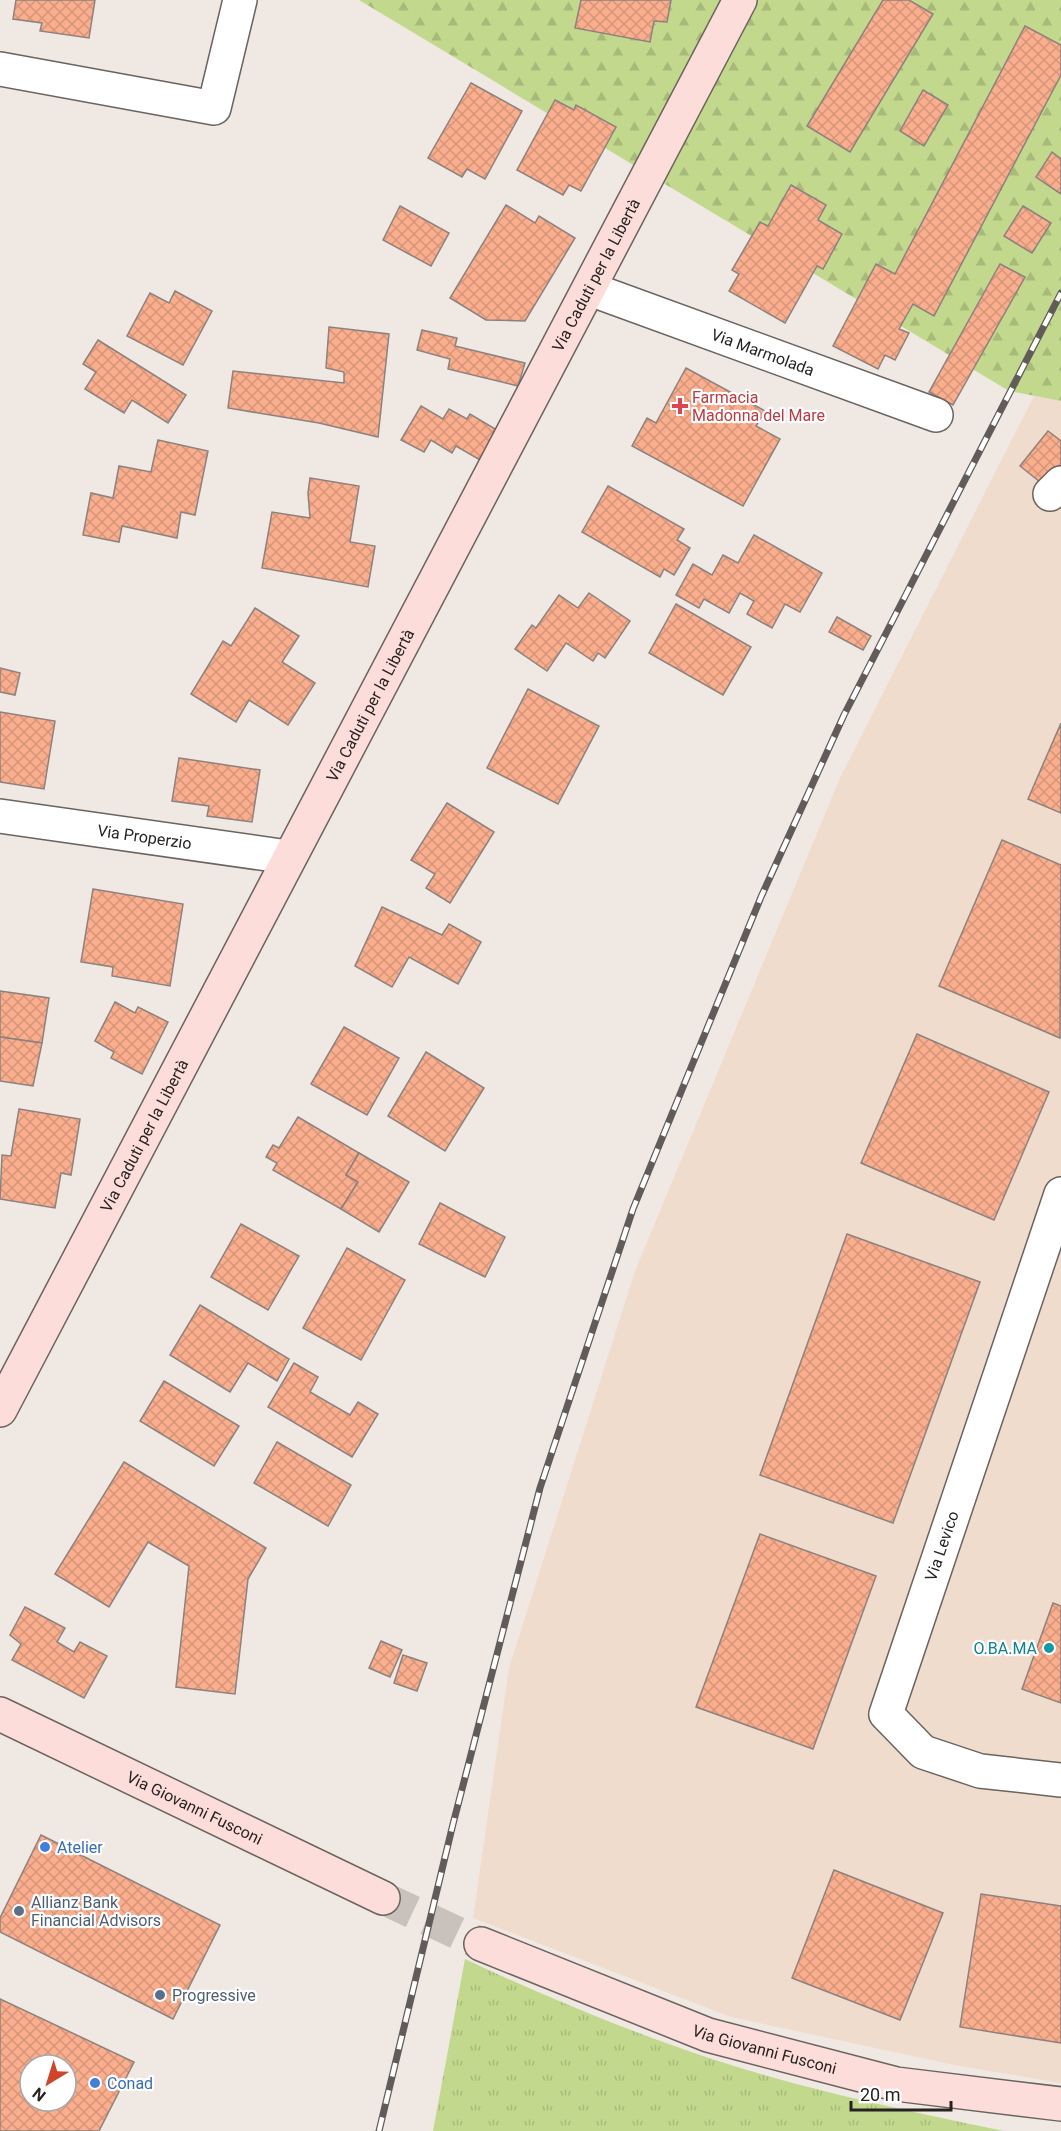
<svg xmlns="http://www.w3.org/2000/svg" width="1061" height="2131" font-family="Roboto,sans-serif">
  <defs>
    <pattern id="grass-tufts" width="24" height="20" patternUnits="userSpaceOnUse" patternTransform="scale(1.5)"><rect width="24" height="20" fill="#c2d98d"/><path d="M3 7l-1-3M5 7V3M7 7l1-3M15 17l-1-3M17 17v-4M19 17l1-3" fill="none" stroke="#a7ba79"/></pattern>
    <pattern id="forest-firs" width="22" height="20" patternUnits="userSpaceOnUse" patternTransform="scale(1.5)"><rect width="22" height="20" fill="#c2d98d"/><path d="M5 1l3.5 6h-7zM16 11l3.5 6h-7z" fill="#a7ba79"/></pattern>
    <pattern id="building-cross-hatch" width="8" height="8" patternUnits="userSpaceOnUse" patternTransform="scale(1.5)"><rect width="8" height="8" fill="#faae8d"/><path d="M0 0l8 8M0 8l8-8" fill="none" stroke="#d69579"/></pattern>
  </defs>
  <rect width="100%" height="100%" fill="#f0e8e3"/>
  <!-- industrial -->
  <polygon fill="#f0dccd" points="1042,380 1061,387 1061,2083 959,2066 731,2017 473,1918 509,1668 635,1271 840,778"/>
  <!-- grass -->
  <path fill="url(#grass-tufts)" d="M465,1959C544,1996 625,2030 709,2058C805,2090 905,2110 1004,2131H433Z"/>
  <!-- forest -->
  <polygon fill="url(#forest-firs)" points="359,0 1061,0 1061,401 1009,391"/>
  <!-- building -->
  <g fill="url(#building-cross-hatch)" stroke="#8b827f" stroke-width="1.5" fill-rule="evenodd">
    <polygon points="16,0 95,0 89,38 40,31 42,23 13,19"/>
    <polygon points="581,0 671,0 667,22 654,21 650,42 575,28"/>
    <polygon points="883,0 909,0 933,14 850,152 807,126"/>
    <polygon points="1025,26 1061,45 1061,75 934,316 913,304 899,329 909,333 895,360 885,355 878,369 833,346 876,264 895,274"/>
    <polygon points="471,83 522,111 485,179 467,169 462,177 428,158"/>
    <polygon points="923,90 948,105 924,146 900,131"/>
    <polygon points="555,100 574,110 576,105 616,127 581,191 569,185 563,195 517,170"/>
    <polygon points="1052,152 1061,159 1061,194 1036,177"/>
    <polygon points="791,185 826,205 818,220 842,234 823,269 817,266 785,323 729,291 739,274 732,270 760,222 768,226"/>
    <polygon points="506,205 535,223 539,216 575,238 525,321 486,320 450,298"/>
    <polygon points="400,206 449,233 431,266 383,240"/>
    <polygon points="1023,206 1051,223 1032,253 1004,236"/>
    <polygon points="1000,264 1025,277 953,405 929,392"/>
    <polygon points="175,291 212,311 183,365 127,336 150,293 169,303"/>
    <polygon points="329,327 389,334 378,437 319,423 228,408 233,371 344,383 344,372 326,368"/>
    <polygon points="422,330 457,338 455,346 525,363 518,386 448,369 450,359 417,350"/>
    <polygon points="98,340 186,395 168,423 132,400 124,413 85,389 96,372 83,364"/>
    <polygon points="686,368 765,411 756,426 780,439 743,506 632,446 647,418 656,423"/>
    <polygon points="421,406 443,419 449,409 467,419 470,414 497,430 480,460 456,446 452,453 431,440 424,452 401,440"/>
    <polygon points="1048,431 1061,441 1061,467 1045,486 1020,466"/>
    <polygon points="158,440 208,451 195,515 181,512 177,538 122,526 119,542 83,535 91,493 113,498 119,466 151,472"/>
    <polygon points="310,478 359,486 350,542 375,546 368,587 262,568 272,512 310,518 308,493"/>
    <polygon points="608,486 684,529 677,540 690,548 674,575 664,569 660,577 582,532"/>
    <polygon points="754,535 822,573 800,612 785,604 772,628 747,614 754,601 740,593 729,613 704,599 699,608 676,595 693,564 712,575 723,555 738,563"/>
    <polygon points="589,593 630,621 605,658 598,653 593,661 566,643 547,671 515,649 532,625 536,628 559,595 578,608"/>
    <polygon points="676,604 751,647 723,695 649,653"/>
    <polygon points="255,608 299,636 282,662 315,683 288,725 249,700 236,722 191,694 223,641 231,646"/>
    <polygon points="837,617 871,636 863,650 829,632"/>
    <polygon points="0,668 20,673 15,695 0,692"/>
    <polygon points="528,689 599,726 558,804 487,768"/>
    <polygon points="0,712 55,721 44,789 0,782"/>
    <polygon points="1061,723 1061,813 1028,799"/>
    <polygon points="179,758 260,770 252,822 207,816 209,806 172,801"/>
    <polygon points="447,803 494,832 450,903 426,888 435,874 411,860"/>
    <polygon points="1002,840 1061,865 1060,1038 939,986"/>
    <polygon points="93,889 183,904 170,986 112,976 113,967 81,962"/>
    <polygon points="382,907 442,935 449,924 481,942 458,984 409,957 392,987 355,966"/>
    <polygon points="0,991 49,998 42,1043 0,1037"/>
    <polygon points="115,1002 135,1013 138,1007 168,1022 142,1074 111,1058 114,1052 95,1041"/>
    <polygon points="344,1027 399,1058 367,1115 311,1084"/>
    <polygon points="917,1034 1049,1092 994,1220 861,1163"/>
    <polygon points="0,1037 42,1043 33,1086 0,1081"/>
    <polygon points="426,1052 484,1088 445,1151 388,1116"/>
    <polygon points="19,1109 80,1119 71,1175 61,1173 55,1208 0,1199 2,1155 11,1156"/>
    <polygon points="298,1117 359,1153 346,1175 358,1182 341,1209 273,1170 277,1163 266,1157 273,1145 279,1148"/>
    <polygon points="359,1153 409,1182 379,1232 341,1209 358,1182 346,1175"/>
    <polygon points="440,1203 505,1237 485,1277 419,1244"/>
    <polygon points="241,1224 299,1256 268,1310 211,1277"/>
    <polygon points="847,1234 980,1282 893,1523 760,1475"/>
    <polygon points="347,1248 405,1280 361,1360 303,1328"/>
    <polygon points="200,1305 289,1359 277,1381 248,1363 230,1392 170,1355"/>
    <polygon points="294,1363 318,1377 310,1392 350,1415 358,1402 378,1414 352,1457 268,1407"/>
    <polygon points="164,1381 239,1426 214,1466 140,1421"/>
    <polygon points="277,1442 351,1485 328,1526 254,1483"/>
    <polygon points="124,1462 266,1548 248,1579 235,1694 176,1687 189,1566 148,1542 109,1607 55,1574"/>
    <polygon points="760,1534 876,1576 813,1749 696,1707"/>
    <polygon points="1053,1603 1061,1606 1061,1703 1022,1689"/>
    <polygon points="25,1607 65,1628 57,1642 74,1652 80,1642 107,1656 84,1698 12,1660 21,1644 10,1635"/>
    <polygon points="381,1641 402,1650 390,1677 369,1668"/>
    <polygon points="403,1655 427,1663 417,1691 394,1683"/>
    <polygon points="41,1835 220,1925 173,2019 0,1932 0,1918"/>
    <polygon points="834,1870 943,1913 900,2020 792,1978"/>
    <polygon points="981,1894 1061,1906 1061,2043 960,2027"/>
    <path d="M0,1999L134,2062L99,2131H0ZM30,2065H66V2101H30Z"/>
  </g>
  <g fill="none" stroke-linecap="round" stroke-linejoin="round">
    <!-- secondary-tunnel -->
    <polyline stroke="#c8c1bc" stroke-width="33" stroke-dasharray="33 16" stroke-linecap="butt" points="383,1898 481,1944"/>
    <defs>
      <g id="street">
        <polyline points="0,69 214,108 240,0"/>
        <path id="s1" d="M590,289L936,415"/>
        <polyline points="1050,494 1061,483"/>
        <path id="s2" d="M0,816L288,857"/>
        <polyline points="1061,1194 886,1714 923,1752 980,1771 1061,1780"/>
      </g>
      <g id="secondary">
        <path id="s3" d="M0,1410L740,0"/>
        <path id="s4" d="M0,1714L383,1898"/>
        <path id="s5" d="M481,1944L708,2035L896,2084L1061,2104"/>
      </g>
    </defs>
    <!-- street casing -->
    <use href="#street" stroke="#6a635f" stroke-width="36"/>
    <!-- secondary casing -->
    <use href="#secondary" stroke="#6a635f" stroke-width="36"/>
    <!-- street -->
    <use href="#street" stroke="#fff" stroke-width="33"/>
    <!-- secondary -->
    <use href="#secondary" stroke="#fdddda" stroke-width="33"/>
    <defs>
      <polyline id="rail" points="379,2131 453,1824 540,1488 633,1209 761,897 844,715 1061,293"/>
    </defs>
    <!-- rail casing -->
    <use href="#rail" stroke="#615c5a" stroke-width="7"/>
    <!-- rail -->
    <use href="#rail" stroke="#fff" stroke-width="4.5" stroke-dasharray="14" stroke-linecap="butt"/>
  </g>
  <!-- markers -->
  <path fill="#e0444e" stroke="#fff" stroke-width="2" d="M677 397h6v6h6v6h-6v6h-6v-6h-6v-6h6z"/>
  <circle fill="#0f9aa8" stroke="#fff" stroke-width="2" cx="1049" cy="1648" r="6"/>
  <g fill="#3f7fe0" stroke="#fff" stroke-width="2">
    <circle cx="45" cy="1847" r="6"/>
    <circle cx="95" cy="2083" r="6"/>
  </g>
  <g fill="#5c6f8a" stroke="#fff" stroke-width="2">
    <circle cx="19" cy="1911" r="6"/>
    <circle cx="160" cy="1995" r="6"/>
  </g>
  <g text-anchor="middle" dominant-baseline="central" stroke-width="4.5" stroke-linejoin="round" paint-order="stroke">
    <!-- street labels -->
    <g font-size="16" fill="#262322" stroke="#fff">
      <text stroke="none"><textPath href="#s3" startOffset="1282">Via Caduti per la Libertà</textPath></text>
      <text stroke="none"><textPath href="#s1" startOffset="184">Via Marmolada</textPath></text>
      <text stroke="none"><textPath href="#s3" startOffset="796">Via Caduti per la Libertà</textPath></text>
      <text stroke="none"><textPath href="#s2" startOffset="146">Via Properzio</textPath></text>
      <text stroke="none"><textPath href="#s3" startOffset="310">Via Caduti per la Libertà</textPath></text>
      <text transform="translate(942 1546) rotate(-71)">Via Levico</text>
      <text stroke="none"><textPath href="#s4" startOffset="216">Via Giovanni Fusconi</textPath></text>
      <text stroke="none"><textPath href="#s5" startOffset="303">Via Giovanni Fusconi</textPath></text>
    </g>
    <!-- health labels -->
    <g font-size="16" fill="#be3a42" stroke="#fff" text-anchor="start">
      <text x="692" y="397">Farmacia<tspan x="692" dy="18">Madonna del Mare</tspan></text>
    </g>
    <!-- culture labels -->
    <g font-size="16" fill="#0d838f" stroke="#fff" text-anchor="end">
      <text x="1037" y="1648">O.BA.MA</text>
    </g>
    <!-- shop labels -->
    <g font-size="16" fill="#366cbe" stroke="#fff" text-anchor="start">
      <text x="57" y="1847">Atelier</text>
      <text x="107" y="2083">Conad</text>
    </g>
    <!-- service labels -->
    <g font-size="16" fill="#4e5e75" stroke="#fff" text-anchor="start">
      <text x="31" y="1902">Allianz Bank<tspan x="31" dy="18">Financial Advisors</tspan></text>
      <text x="172" y="1995">Progressive</text>
    </g>
  </g>
  <!-- north arrow -->
  <g transform="translate(48 2083) rotate(218)"><circle r="28" fill="#ffffff" stroke="#a8a7a7" stroke-width="1.5"/>
  <path d="M0-4.5L10 22L0 15L-10 22Z" fill="#d04529"/>
  <text y="-9" font-size="16" font-weight="bold" text-anchor="middle" fill="#262322">N</text>
  </g>
  <!-- scale -->
  <path d="M851 2101v9h100v-9" fill="none" stroke="#262322" stroke-width="3"/>
  <text x="860" y="2101" font-size="18" fill="#262322" stroke="#ffffff" stroke-width="4.5" paint-order="stroke">20 m</text>
</svg>
